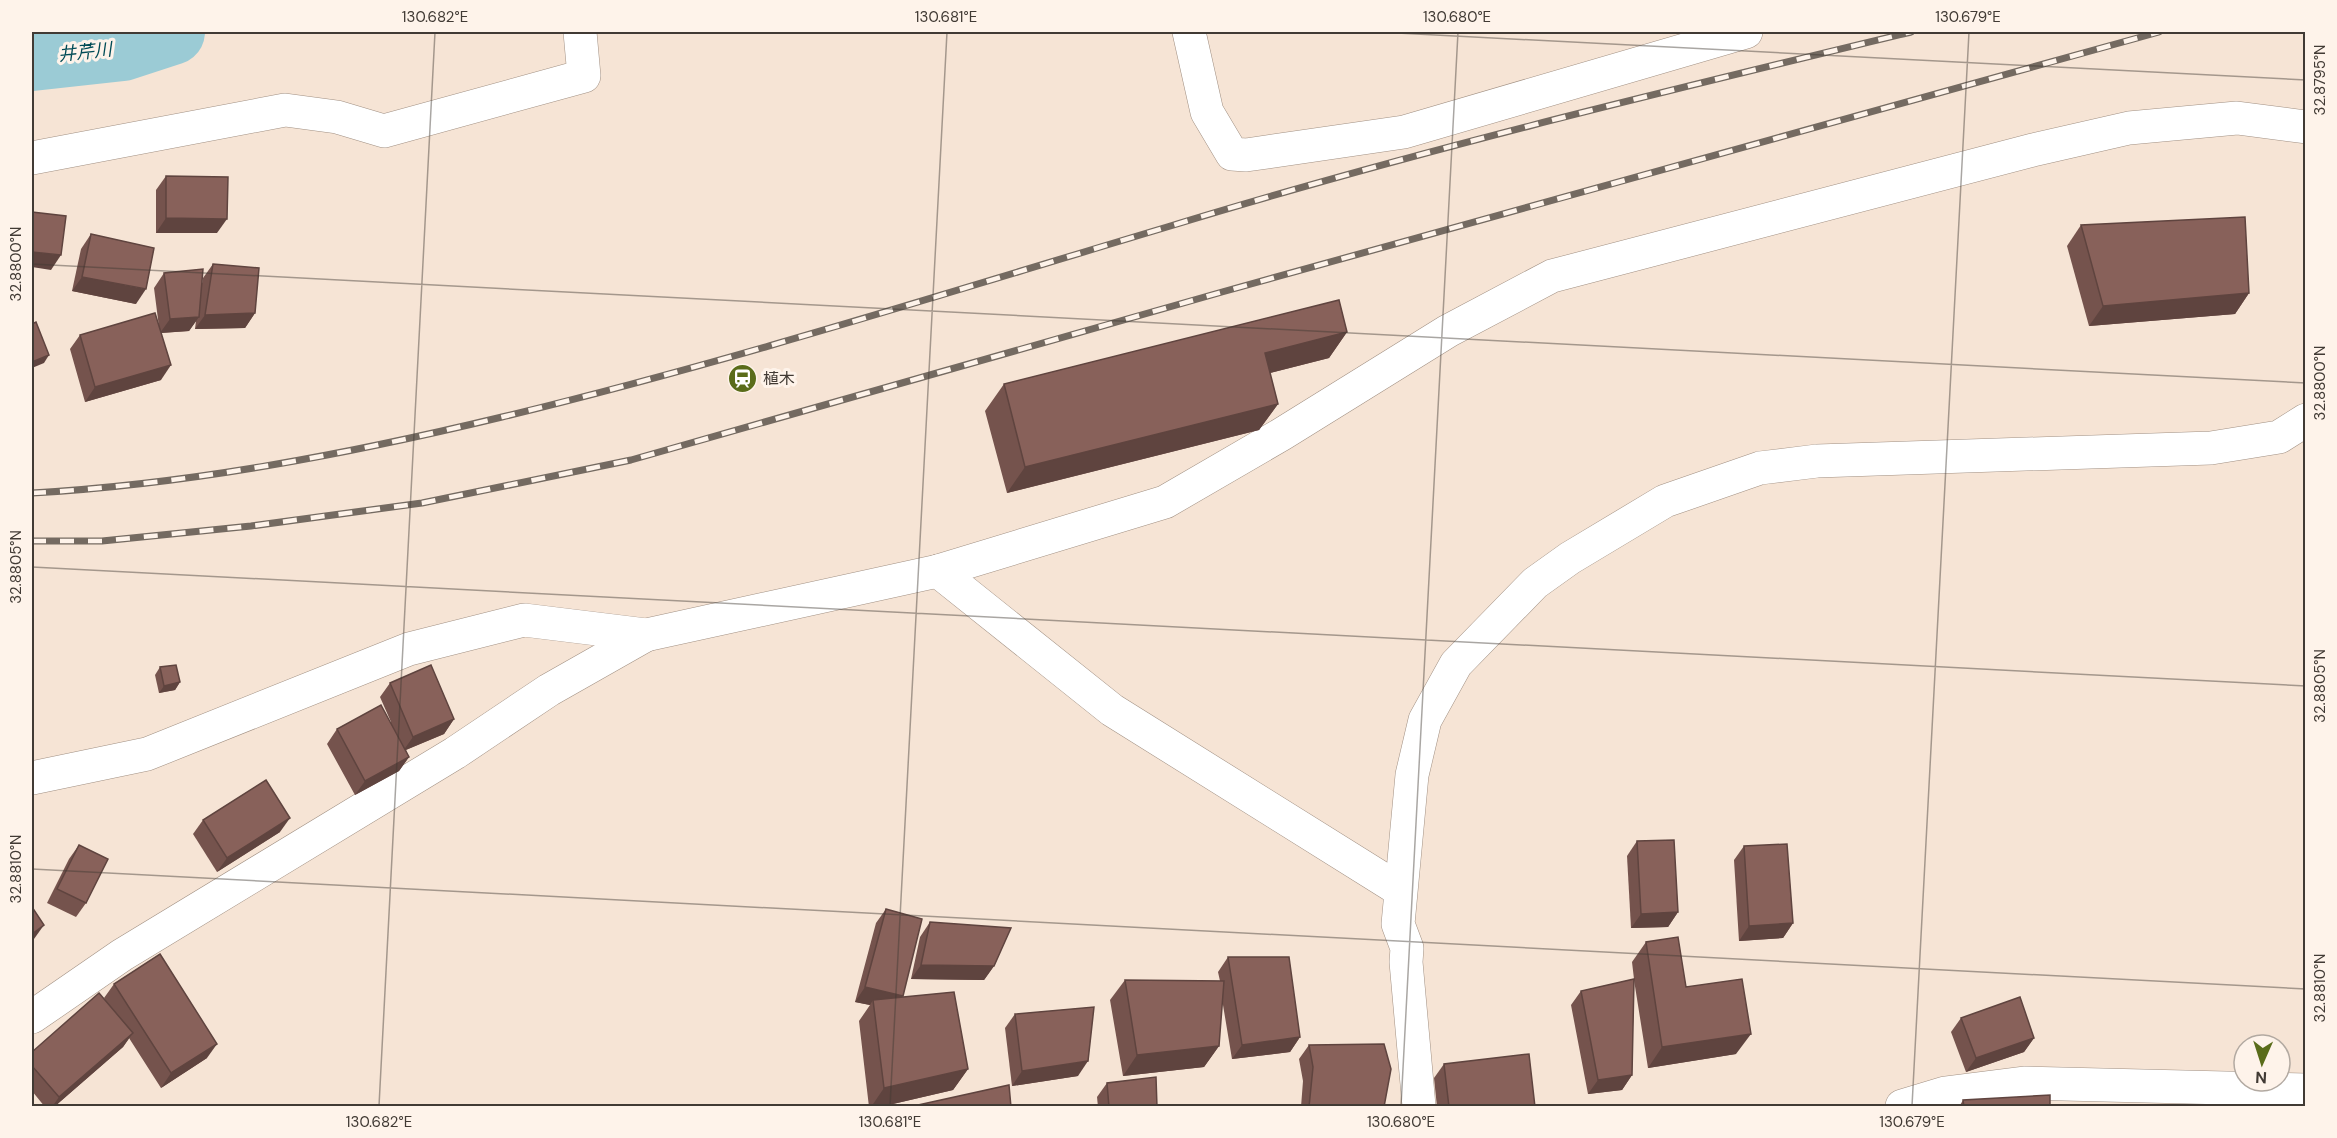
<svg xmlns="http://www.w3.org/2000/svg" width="2337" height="1138" font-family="'DM Sans','Noto Sans JP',sans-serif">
  <rect width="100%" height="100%" fill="#f6e4d5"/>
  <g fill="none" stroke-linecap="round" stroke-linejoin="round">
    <!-- river -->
    <polyline stroke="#9bcbd5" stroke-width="66" points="32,58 123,48 172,32"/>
    <defs>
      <g id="street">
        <polyline points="1189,32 1207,112 1232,154 1246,155 1404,132 1746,32"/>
        <polyline points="32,158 285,110 337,117 384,131 584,76 580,32"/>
        <polyline points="938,571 1112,710 1400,890"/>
        <polyline points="32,778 147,754 409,649 524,620 646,635"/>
        <polyline points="32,1017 122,955 455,753 549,690 646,635 938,571 1165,502 1282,434 1448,331 1552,276 2033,150 2129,128 2237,118 2306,127"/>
        <polyline points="1419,1106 1406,962 1407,948 1398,924 1412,775 1425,720 1456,664 1535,583 1570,558 1665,501 1760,468 1817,461 2211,448 2279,437 2306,420"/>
        <polyline points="1902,1106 1945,1093 2024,1083 2306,1090"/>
      </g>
    </defs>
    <!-- street casing -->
    <use href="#street" stroke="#a19083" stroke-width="34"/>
    <!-- street -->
    <use href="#street" stroke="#fff" stroke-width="33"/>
    <defs>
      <g id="rail">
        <path d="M32,493C190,484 348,454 502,417C726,363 946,293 1167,227C1412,152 1662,92 1911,32"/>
        <polyline points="32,541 102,541 251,526 422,503 631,460 1222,292 2159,32"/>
      </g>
    </defs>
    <!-- rail casing -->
    <use href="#rail" stroke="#746a61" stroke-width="7"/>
    <!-- rail -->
    <use href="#rail" stroke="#fef3ea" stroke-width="4.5" stroke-dasharray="14" stroke-linecap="butt"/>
  </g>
  <!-- wall -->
  <g fill="#75534d">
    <polygon points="166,176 217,233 156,233 156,190"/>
    <polygon points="2081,225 2249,293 2235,314 2089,326 2067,246"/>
    <polygon points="91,234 136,304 72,291 81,249"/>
    <polygon points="213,264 255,313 245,328 195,329 196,321 189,331 161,333 161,380 85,402 70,349 80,335 159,327 154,288 164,273 201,289 203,278"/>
    <polygon points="1347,332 1329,358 1270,373 1278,404 1259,430 1007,493 985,411 1004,384"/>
    <polygon points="160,667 180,682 175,690 159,693 155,675"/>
    <polygon points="390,683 454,719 444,734 406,750 409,757 399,771 355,795 327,744 337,729 391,722 380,697"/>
    <polygon points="203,820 280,832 217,872 193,834"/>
    <polygon points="1637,841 1678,912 1668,927 1631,928 1627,856"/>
    <polygon points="79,845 86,903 76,917 47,903 69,859"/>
    <polygon points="1744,846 1793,923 1783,938 1739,941 1734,860"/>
    <polygon points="886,909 903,996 902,997 968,1069 953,1090 880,1107 869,1107 859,1021 870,1005 855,1002 876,923"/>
    <polygon points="930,922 994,966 984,980 911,979 920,937"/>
    <polygon points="1646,942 1686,987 1736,1054 1648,1068 1634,980 1632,1075 1622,1090 1588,1094 1571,1005 1581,991 1634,979 1632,962"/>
    <polygon points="1228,957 1300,1037 1290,1052 1232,1059 1222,999 1219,1046 1204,1067 1123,1076 1110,1000 1125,980 1220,981 1218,972"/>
    <polygon points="114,984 207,1058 161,1088 129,1038 123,1047 54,1107 45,1107 32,1091 32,1052 106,1001 104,998"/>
    <polygon points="1015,1014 1078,1076 1012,1086 1005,1028"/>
    <polygon points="1961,1018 2034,1038 2024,1052 1966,1072 1951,1032"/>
    <polygon points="1309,1045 1384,1107 1301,1107 1303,1081 1299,1059"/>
    <polygon points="1444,1064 1535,1107 1437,1107 1434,1078"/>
    <polygon points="1107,1083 1157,1107 1098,1107 1097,1097"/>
    <polygon points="1963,1100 2050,1107 1959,1107"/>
  </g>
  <!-- shaded-wall -->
  <g fill="#5f443f">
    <polygon points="166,218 227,219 217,233 156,233"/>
    <polygon points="32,252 61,255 51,270 32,267"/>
    <polygon points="82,277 146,289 136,304 72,291"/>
    <polygon points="2249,293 2235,314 2089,326 2103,306"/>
    <polygon points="255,313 245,328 195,329 205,315"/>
    <polygon points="199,317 189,331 160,333 170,319"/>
    <polygon points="1347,332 1329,358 1246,379 1265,353"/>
    <polygon points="49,355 44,363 32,368 32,362"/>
    <polygon points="171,365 161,380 85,402 95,387"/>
    <polygon points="1278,404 1259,430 1007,493 1025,467"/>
    <polygon points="180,682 175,690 159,693 164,686"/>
    <polygon points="454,719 444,734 403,751 413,737"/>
    <polygon points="409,757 399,771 355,795 365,781"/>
    <polygon points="290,818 280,832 217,872 227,858"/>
    <polygon points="1678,912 1668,927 1631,928 1641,914"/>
    <polygon points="1793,923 1783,938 1739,941 1749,926"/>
    <polygon points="44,925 34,939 32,941 32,934"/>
    <polygon points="921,965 994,966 984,980 911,979"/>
    <polygon points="865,987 903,996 893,1010 873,1000 870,1005 855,1002"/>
    <polygon points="133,1033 123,1047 54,1107 52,1107 59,1097"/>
    <polygon points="1751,1034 1736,1054 1648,1068 1662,1047"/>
    <polygon points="1300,1037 1290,1052 1232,1059 1242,1045"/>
    <polygon points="2034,1038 2024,1052 1966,1072 1976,1058"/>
    <polygon points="217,1044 207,1058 161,1088 171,1073"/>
    <polygon points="1219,1046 1204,1067 1123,1076 1137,1055"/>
    <polygon points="1088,1061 1078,1076 1012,1086 1022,1071"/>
    <polygon points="968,1069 953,1090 880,1107 871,1107 884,1088"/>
    <polygon points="1632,1075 1622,1090 1588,1094 1598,1080"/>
  </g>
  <!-- building -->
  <g fill="#88615a" stroke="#5f443f" stroke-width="1.5">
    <polygon points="166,176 228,177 227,219 166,218"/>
    <polygon points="32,212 66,216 61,255 32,252"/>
    <polygon points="2245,217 2249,293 2103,306 2081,225"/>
    <polygon points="91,234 154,248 146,289 82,277"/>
    <polygon points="213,264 259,268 255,313 205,315"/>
    <polygon points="203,269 199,317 170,319 164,273"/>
    <polygon points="1339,300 1347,332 1265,353 1278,404 1025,467 1004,384"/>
    <polygon points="155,313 171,365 95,387 80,335"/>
    <polygon points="36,322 49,355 32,362 32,324"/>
    <polygon points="176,665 180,682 164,686 160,667"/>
    <polygon points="431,665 454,719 413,737 390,683"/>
    <polygon points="381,705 409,757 365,781 337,729"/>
    <polygon points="266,780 290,818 227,858 203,820"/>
    <polygon points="1674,840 1678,912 1641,914 1637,841"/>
    <polygon points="1787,844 1793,923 1749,926 1744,846"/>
    <polygon points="79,845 108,859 86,903 57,889"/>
    <polygon points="32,907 44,925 32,934"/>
    <polygon points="886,909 922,919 903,996 865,987"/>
    <polygon points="930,922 1011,928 994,966 921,965"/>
    <polygon points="1678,937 1686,987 1742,979 1751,1034 1662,1047 1646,942"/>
    <polygon points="160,954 217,1044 171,1073 114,984"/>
    <polygon points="1228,957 1289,957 1300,1037 1242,1045"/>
    <polygon points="1634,979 1632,1075 1598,1080 1581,991"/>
    <polygon points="1125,980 1224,981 1219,1046 1137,1055"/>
    <polygon points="954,992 968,1069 884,1088 873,1000"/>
    <polygon points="99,993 133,1033 59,1097 32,1066 32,1052"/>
    <polygon points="2020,997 2034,1038 1976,1058 1961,1018"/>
    <polygon points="1094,1007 1088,1061 1022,1071 1015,1014"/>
    <polygon points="1384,1044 1391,1069 1384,1107 1309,1107 1313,1067 1309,1045"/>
    <polygon points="1529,1054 1535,1107 1449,1107 1444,1064"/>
    <polygon points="1156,1077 1157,1107 1109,1107 1107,1083"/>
    <polygon points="1009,1085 1011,1107 909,1107"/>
    <polygon points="2050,1095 2050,1107 1964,1107 1963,1100"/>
  </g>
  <!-- ticks -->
  <path fill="none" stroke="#413a34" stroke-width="1.5" stroke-opacity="0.45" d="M1378,32L2306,80M32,264L2306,383M32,567L2306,686M32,869L2306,989M379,1106L435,32M890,1106L947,32M1401,1106L1458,32M1912,1106L1969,32"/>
  <!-- icons -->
  <defs>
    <symbol id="station-disc" viewBox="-11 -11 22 22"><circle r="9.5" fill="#5a6c1a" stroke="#fef3ea"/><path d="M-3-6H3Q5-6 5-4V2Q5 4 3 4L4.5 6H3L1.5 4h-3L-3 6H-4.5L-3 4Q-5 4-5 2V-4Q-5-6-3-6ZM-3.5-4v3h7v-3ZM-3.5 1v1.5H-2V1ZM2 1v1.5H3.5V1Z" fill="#fff"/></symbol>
  </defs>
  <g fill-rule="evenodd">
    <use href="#station-disc" x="726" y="362" width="33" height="33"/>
  </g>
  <g text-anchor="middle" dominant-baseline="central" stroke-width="6" stroke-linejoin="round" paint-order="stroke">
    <!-- poi labels -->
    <g font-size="16" fill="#413a34" stroke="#fef3ea" text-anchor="start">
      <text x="763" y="378">植木</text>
    </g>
    <!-- water labels -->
    <g font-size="18" font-style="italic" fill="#004b56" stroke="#fef3ea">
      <text transform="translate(85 52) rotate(-6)">井芹川</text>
    </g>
  </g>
  <!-- border -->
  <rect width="2337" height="1138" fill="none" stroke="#fef3ea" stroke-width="66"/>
  <!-- north arrow -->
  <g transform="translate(2262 1063) rotate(183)"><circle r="28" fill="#fef3ea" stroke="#b2a9a1" stroke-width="1.5"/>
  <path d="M0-4.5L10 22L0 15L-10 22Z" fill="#5a6c1a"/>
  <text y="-9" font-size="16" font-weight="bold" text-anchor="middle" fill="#413a34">N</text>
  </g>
  <rect x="33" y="33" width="2271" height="1072" fill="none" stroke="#413a34" stroke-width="2"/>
  <g font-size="15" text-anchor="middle" fill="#413a34">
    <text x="435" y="22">130.682°E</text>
    <text x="946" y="22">130.681°E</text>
    <text x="1457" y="22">130.680°E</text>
    <text x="1968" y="22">130.679°E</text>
    <text transform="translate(2320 80) rotate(-90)" y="5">32.8795°N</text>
    <text transform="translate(16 264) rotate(-90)" y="5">32.8800°N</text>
    <text transform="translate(2320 383) rotate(-90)" y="5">32.8800°N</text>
    <text transform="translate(16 567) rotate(-90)" y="5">32.8805°N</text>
    <text transform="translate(2320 686) rotate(-90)" y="5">32.8805°N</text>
    <text transform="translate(16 869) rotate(-90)" y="5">32.8810°N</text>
    <text transform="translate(2320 988) rotate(-90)" y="5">32.8810°N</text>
    <text x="379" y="1127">130.682°E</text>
    <text x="890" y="1127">130.681°E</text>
    <text x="1401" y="1127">130.680°E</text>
    <text x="1912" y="1127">130.679°E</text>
  </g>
</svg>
